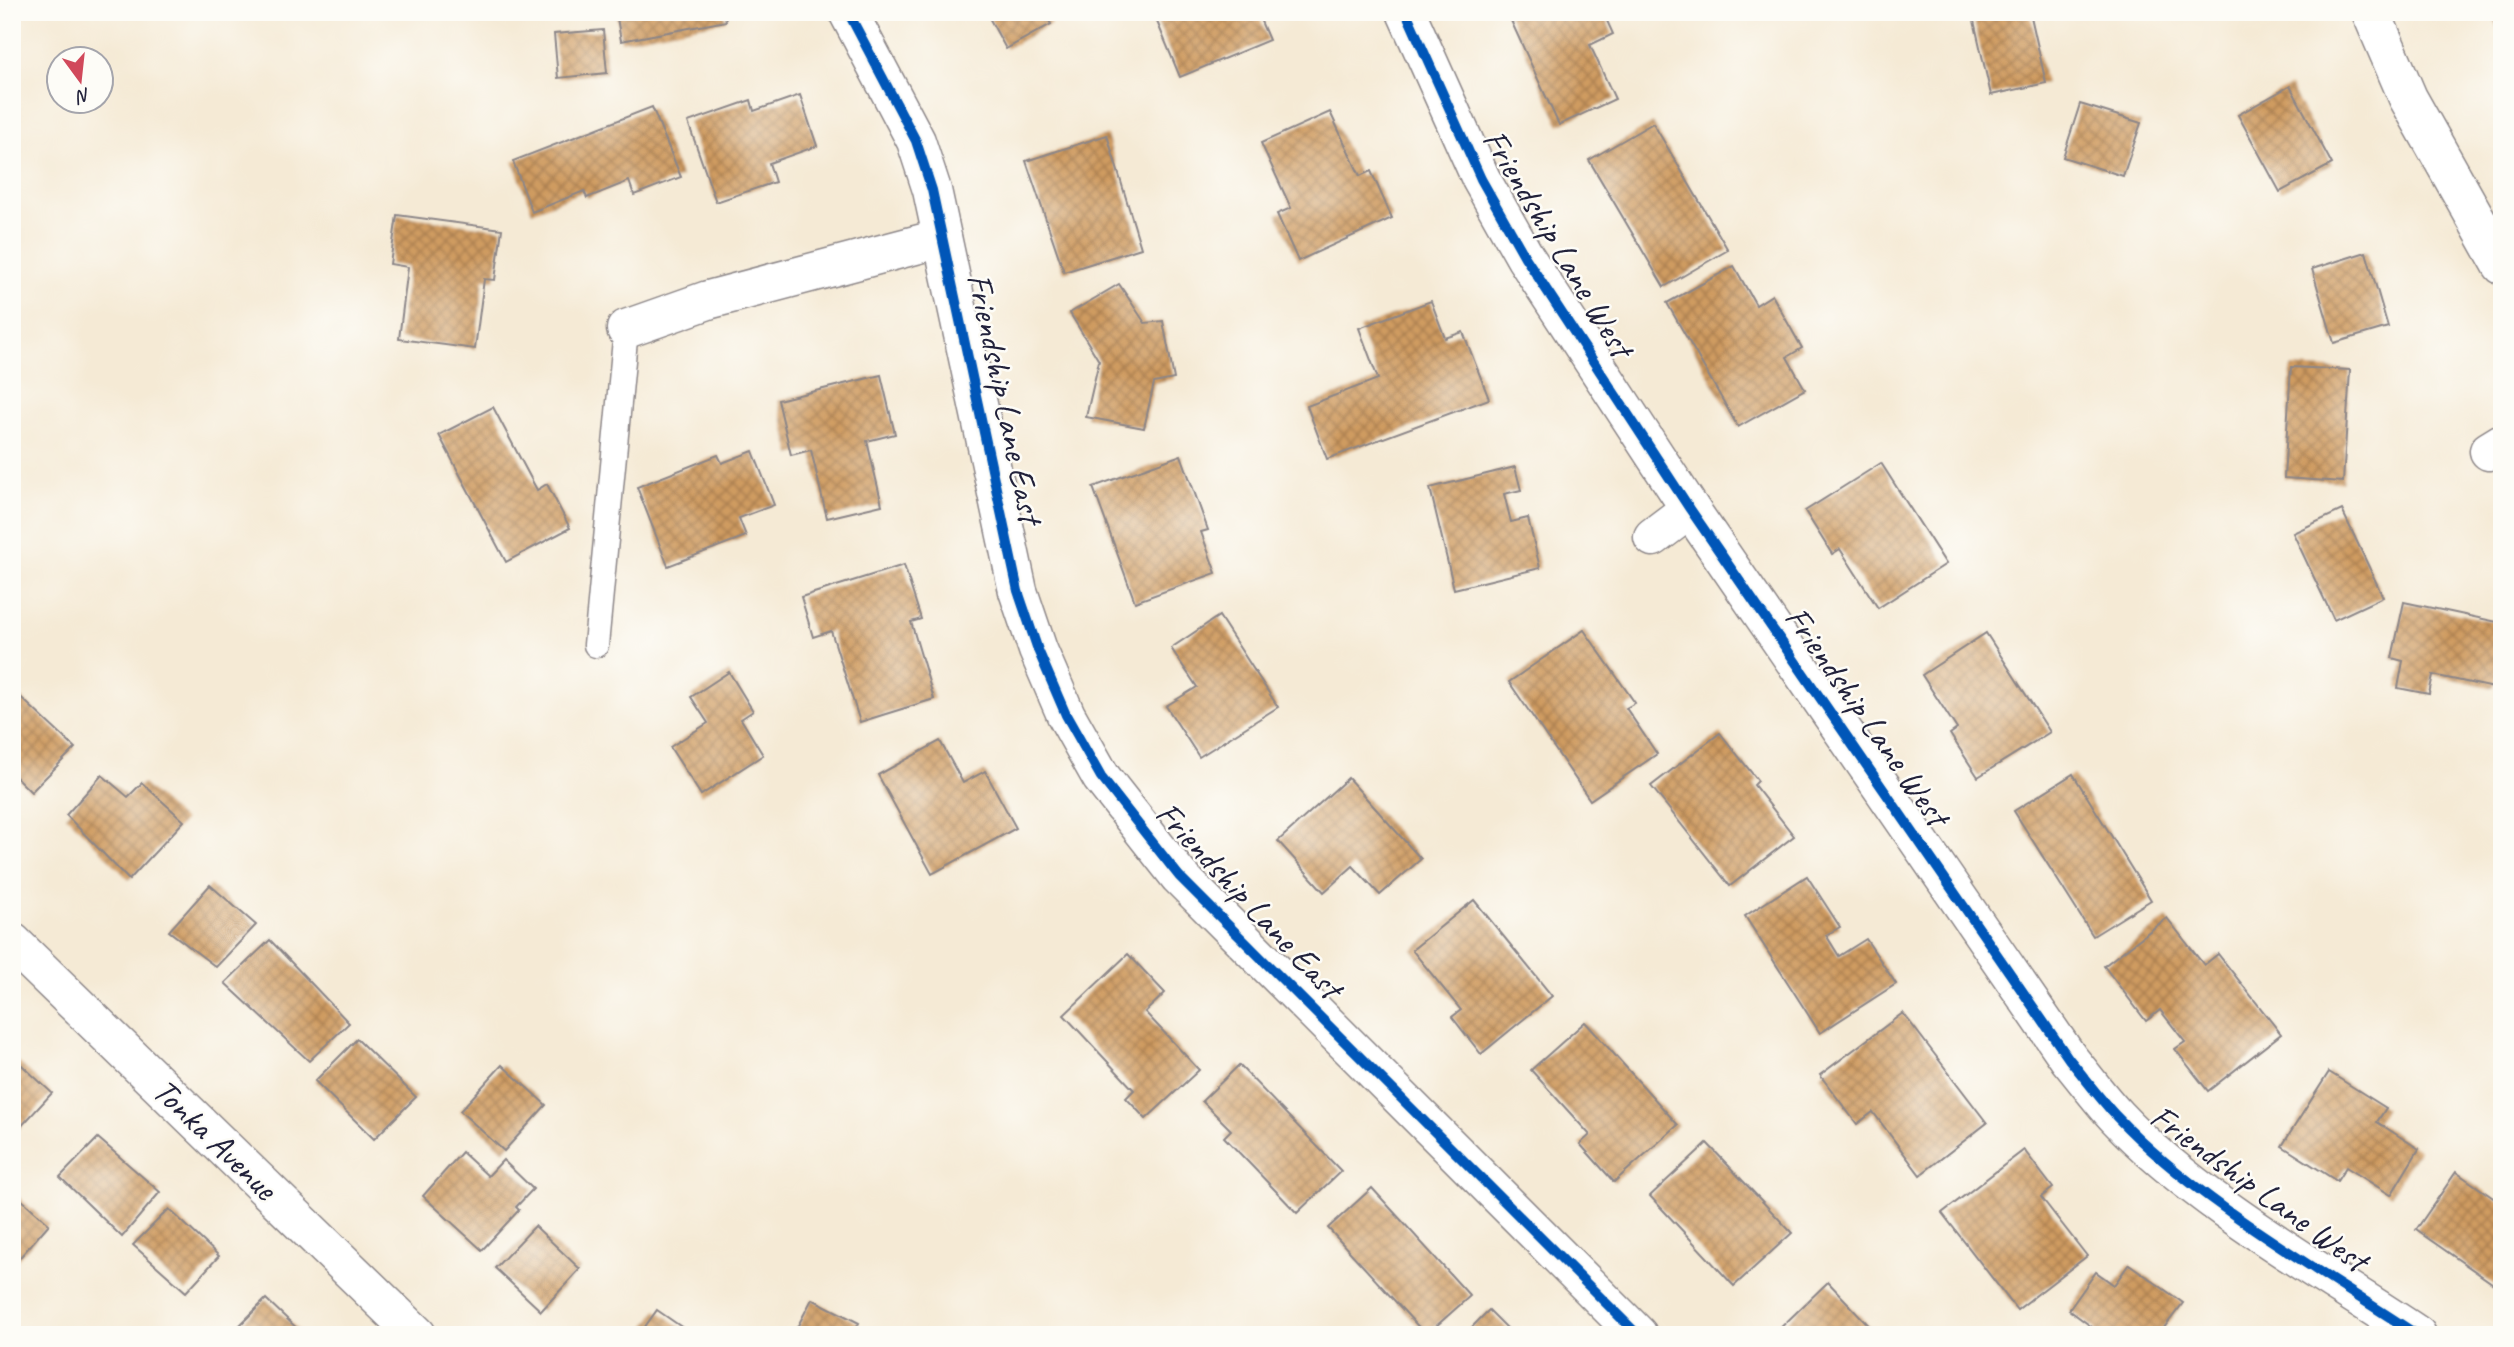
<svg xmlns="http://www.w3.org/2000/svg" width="2514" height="1347" font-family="Caveat,sans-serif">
  <defs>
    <pattern id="building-cross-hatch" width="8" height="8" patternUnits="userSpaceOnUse" patternTransform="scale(1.75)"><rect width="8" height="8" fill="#cf9b60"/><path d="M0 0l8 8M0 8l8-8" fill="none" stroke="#a87e50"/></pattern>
  </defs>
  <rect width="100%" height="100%" fill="#fdfcf7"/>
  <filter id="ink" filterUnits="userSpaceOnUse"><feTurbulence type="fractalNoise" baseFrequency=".0143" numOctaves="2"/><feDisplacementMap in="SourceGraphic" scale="14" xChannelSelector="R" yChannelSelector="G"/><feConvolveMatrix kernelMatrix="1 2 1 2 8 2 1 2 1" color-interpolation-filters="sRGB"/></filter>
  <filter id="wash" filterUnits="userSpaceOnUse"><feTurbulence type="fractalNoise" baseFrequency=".00686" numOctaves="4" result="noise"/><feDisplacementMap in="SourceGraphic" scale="28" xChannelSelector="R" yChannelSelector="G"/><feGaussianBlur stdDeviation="1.57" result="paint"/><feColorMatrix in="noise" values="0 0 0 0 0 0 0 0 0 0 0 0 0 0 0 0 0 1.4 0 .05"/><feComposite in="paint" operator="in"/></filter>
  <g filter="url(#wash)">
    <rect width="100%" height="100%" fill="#f5ead5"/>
    <g id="blocks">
      <!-- building -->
      <g fill="url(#building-cross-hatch)">
        <polygon points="616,12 724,12 726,21 621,41"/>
        <polygon points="986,12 1044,12 1051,24 1006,49"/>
        <polygon points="1153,12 1257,12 1269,40 1180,77"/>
        <polygon points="1507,12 1603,12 1613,34 1590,45 1615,99 1559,125"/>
        <polygon points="1972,12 2030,12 2046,83 1991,95"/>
        <polygon points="2490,12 2502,12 2502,38"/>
        <polygon points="603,30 607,73 558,78 554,34"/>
        <polygon points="2290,86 2332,164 2280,192 2238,115"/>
        <polygon points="800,95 817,146 769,163 775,182 716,202 688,122 751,100 754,111"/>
        <polygon points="2080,104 2141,123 2123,176 2063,157"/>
        <polygon points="652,107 681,177 634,195 629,181 587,198 584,191 532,212 513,161"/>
        <polygon points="1330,112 1360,176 1371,171 1392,218 1298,261 1277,214 1291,208 1261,143"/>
        <polygon points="1653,123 1728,250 1664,287 1589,160"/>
        <polygon points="1107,135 1141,248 1064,272 1026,161"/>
        <polygon points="397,215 502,229 495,280 484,279 475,349 399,339 408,267 390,264"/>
        <polygon points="2366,252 2388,327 2334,343 2312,269"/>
        <polygon points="1734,266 1756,305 1772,295 1802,348 1787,357 1805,389 1738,427 1667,303"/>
        <polygon points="1119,284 1145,323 1163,321 1174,379 1154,383 1144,428 1086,417 1099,361 1070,313"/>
        <polygon points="1431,301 1445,338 1463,332 1489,399 1327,459 1307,406 1378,379 1359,328"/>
        <polygon points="2291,367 2350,370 2343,482 2284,478"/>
        <polygon points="881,375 895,434 867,441 882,505 827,518 811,450 791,455 778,400"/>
        <polygon points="493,407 537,490 547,484 570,528 506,562 439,435"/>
        <polygon points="753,451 774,505 739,518 746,536 668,566 637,487 718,455 722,463"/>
        <polygon points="1181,455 1208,530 1201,532 1216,573 1135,602 1093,487"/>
        <polygon points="1881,463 1946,564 1878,608 1840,549 1832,554 1805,511"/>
        <polygon points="1515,467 1521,490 1504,494 1511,522 1528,518 1540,568 1454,589 1430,488"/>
        <polygon points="2342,510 2383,597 2334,620 2293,533"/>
        <polygon points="904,565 921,619 911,622 934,699 860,722 831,631 813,637 801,597"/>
        <polygon points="2404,602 2502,623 2502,653 2494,688 2433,675 2429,694 2398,688 2403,661 2392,658"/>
        <polygon points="1219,616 1278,707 1199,757 1166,706 1197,687 1171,648"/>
        <polygon points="1584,630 1635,703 1626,708 1657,754 1590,800 1509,682"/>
        <polygon points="1986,633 2050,732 1978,777 1950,734 1957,729 1922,675"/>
        <polygon points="729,672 753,711 741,719 763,755 701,795 670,747 708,723 691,697"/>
        <polygon points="12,689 75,748 31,792 12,773"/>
        <polygon points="1720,733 1758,781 1754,785 1794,836 1730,886 1651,786"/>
        <polygon points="940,741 963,783 985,771 1016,828 932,874 878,775"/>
        <polygon points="2073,774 2151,900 2093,936 2014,811"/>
        <polygon points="102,775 128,797 142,783 184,821 129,880 66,815"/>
        <polygon points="1348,778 1421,859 1380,895 1353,866 1324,892 1278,841"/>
        <polygon points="1807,876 1840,927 1826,935 1839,956 1866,939 1896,984 1820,1033 1745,916"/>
        <polygon points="210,885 256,925 216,967 169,931"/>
        <polygon points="1474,900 1552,996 1481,1054 1452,1017 1461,1010 1412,950"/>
        <polygon points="2167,918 2204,965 2218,954 2281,1034 2208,1091 2175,1049 2185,1042 2160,1010 2146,1021 2104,966"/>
        <polygon points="270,940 349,1023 309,1061 225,983"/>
        <polygon points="1128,954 1165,993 1145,1012 1199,1070 1146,1119 1126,1098 1134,1090 1064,1015"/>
        <polygon points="1903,1013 1987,1123 1920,1175 1873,1112 1857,1124 1820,1075"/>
        <polygon points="1585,1022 1678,1125 1614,1182 1580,1144 1590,1135 1531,1070"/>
        <polygon points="357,1039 416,1097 374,1139 315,1081"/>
        <polygon points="12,1056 52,1093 17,1131 12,1127"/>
        <polygon points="502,1065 546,1105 504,1151 460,1111"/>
        <polygon points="1239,1065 1341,1171 1297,1213 1224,1137 1231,1130 1202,1101"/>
        <polygon points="2329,1072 2386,1108 2377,1122 2419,1149 2391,1195 2346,1167 2337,1181 2282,1146"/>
        <polygon points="98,1138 160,1192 122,1237 60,1177"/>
        <polygon points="1707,1143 1792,1233 1734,1286 1650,1196"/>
        <polygon points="2024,1150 2053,1188 2041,1197 2087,1256 2017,1310 1942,1213"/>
        <polygon points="462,1152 488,1176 503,1160 533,1189 516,1207 519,1210 482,1250 423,1196"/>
        <polygon points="2456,1172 2499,1202 2502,1198 2502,1290 2416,1230"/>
        <polygon points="1372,1188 1470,1296 1426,1335 1328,1228"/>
        <polygon points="12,1191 49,1224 16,1262 12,1259"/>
        <polygon points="169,1209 219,1256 186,1292 133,1245"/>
        <polygon points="535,1226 580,1269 541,1311 495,1268"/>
        <polygon points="2129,1264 2183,1303 2163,1329 2171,1335 2093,1335 2096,1330 2069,1310 2096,1272 2114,1285"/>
        <polygon points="1828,1282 1878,1335 1773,1335"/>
        <polygon points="266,1299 304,1335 230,1335"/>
        <polygon points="812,1299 859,1323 853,1335 793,1335"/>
        <polygon points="657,1310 693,1335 639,1335"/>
        <polygon points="1489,1310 1514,1335 1464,1335"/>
      </g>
    </g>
  </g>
  <g filter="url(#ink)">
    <use href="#blocks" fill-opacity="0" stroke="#8c8688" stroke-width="2"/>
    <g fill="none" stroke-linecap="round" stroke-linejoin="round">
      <defs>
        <polyline id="service" points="596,645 626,329"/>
        <g id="minor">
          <polyline points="848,12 916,141 932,190 1018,591 1038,650 1066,715 1101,777 1179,876 1638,1335"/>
          <path d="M1406,12L1481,179L1525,257L1690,509L2069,1059C2085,1078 2100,1099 2117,1117C2195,1200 2321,1271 2417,1335"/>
          <polyline points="2371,12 2408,98 2502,265"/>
          <polyline points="626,329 708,300 942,238"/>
          <polyline points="2489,451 2502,443"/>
          <polyline points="1653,537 1690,509"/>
          <polyline points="12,942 417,1335"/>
        </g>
      </defs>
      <!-- service casing -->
      <use href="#service" stroke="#8c8688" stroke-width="27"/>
      <!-- minor casing -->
      <use href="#minor" stroke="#8c8688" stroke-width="41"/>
      <!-- service -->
      <use href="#service" stroke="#fff" stroke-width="24"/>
      <!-- minor -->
      <use href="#minor" stroke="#fff" stroke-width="38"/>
      <defs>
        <g id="cycleway">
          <polyline points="848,12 916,141 932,190 1018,591 1038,650 1066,715 1101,777 1179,876 1638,1335"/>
          <path d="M1406,12L1481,179L1525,257L1690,509L2069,1059C2085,1078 2100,1099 2117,1117C2195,1200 2321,1271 2417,1335"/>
        </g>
      </defs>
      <!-- cycleway casing -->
      <use href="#cycleway" stroke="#fdfcf7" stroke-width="15"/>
      <!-- cycleway -->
      <use href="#cycleway" stroke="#0057b8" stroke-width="10"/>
    </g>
  </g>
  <g text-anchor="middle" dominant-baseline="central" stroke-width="5" stroke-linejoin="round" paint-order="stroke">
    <!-- street labels -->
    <g font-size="35" fill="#22223b" stroke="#fdfcf7">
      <text transform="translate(1558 243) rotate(59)">Friendship Lane West</text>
      <text transform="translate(1005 398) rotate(78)">Friendship Lane East</text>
      <text transform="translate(1867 716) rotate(55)">Friendship Lane West</text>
      <text transform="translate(1249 900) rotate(47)">Friendship Lane East</text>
      <text transform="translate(215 1139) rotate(44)">Tonka Avenue</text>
      <text transform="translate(2259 1188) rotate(36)">Friendship Lane West</text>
    </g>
  </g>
  <!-- margin -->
  <rect width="2514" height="1347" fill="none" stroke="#fdfcf7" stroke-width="42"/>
  <!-- north arrow -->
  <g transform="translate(80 80) rotate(165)"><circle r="33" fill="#fdfcf7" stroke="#a5a5ac" stroke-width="2"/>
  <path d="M0-5L12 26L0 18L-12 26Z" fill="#d1495b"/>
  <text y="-10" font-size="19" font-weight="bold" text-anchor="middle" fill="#22223b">N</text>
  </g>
</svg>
